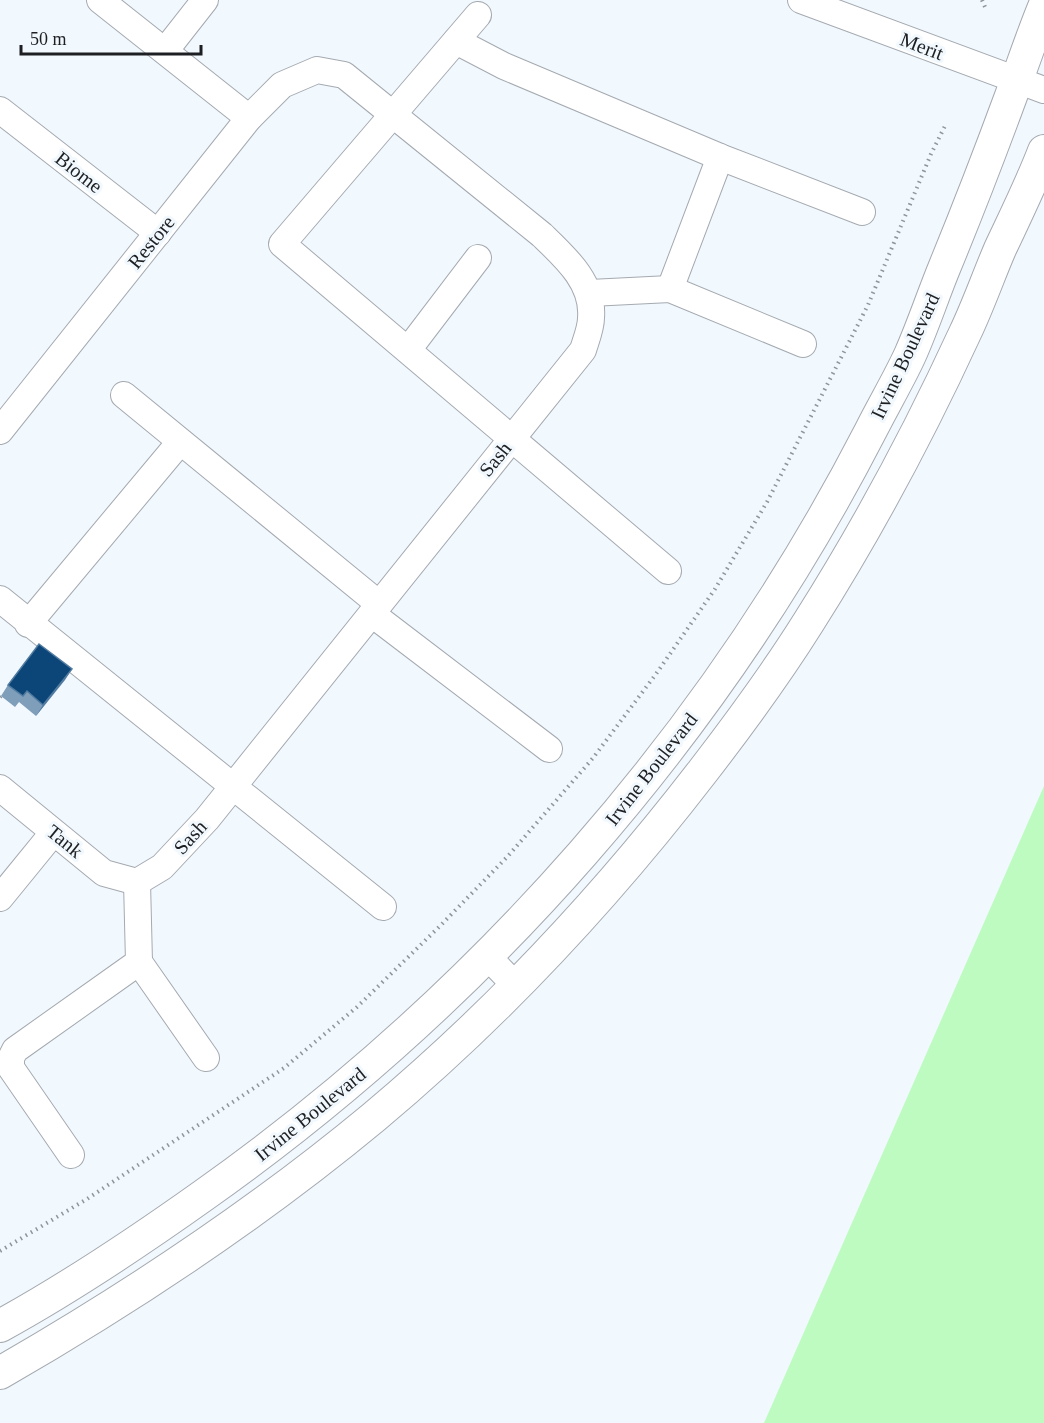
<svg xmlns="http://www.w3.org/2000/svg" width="1044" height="1423" font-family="Georgia,serif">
  <rect width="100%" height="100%" fill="#f1f8fe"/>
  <!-- green -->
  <polygon fill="#bdfbc0" points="1044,786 1044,1423 764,1423"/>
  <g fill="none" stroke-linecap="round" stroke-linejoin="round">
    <defs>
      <g id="minor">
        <polyline points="100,0 249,118"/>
        <polyline points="801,0 1044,90"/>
        <polyline points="478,15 282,244 668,571"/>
        <polyline points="456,41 504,66 720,157 862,212"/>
        <polyline points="165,51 205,0"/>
        <polyline points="0,110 158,233"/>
        <polyline points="670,289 720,157"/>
        <polyline points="590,293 670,289 803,344"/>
        <polyline points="408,350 478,258"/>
        <polyline points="124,395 379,604"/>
        <path d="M0,431L249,118L282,85L317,70L344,75L542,235C566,258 594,283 591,318C591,328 586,340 583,350L207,819L162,867L137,882"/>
        <polyline points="0,599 383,907"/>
        <polyline points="372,614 549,749"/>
        <polyline points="28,624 180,442"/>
        <polyline points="0,788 104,873 137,882"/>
        <polyline points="0,898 53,833"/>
        <polyline points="487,956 515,985"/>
        <polyline points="139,962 206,1058"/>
        <polyline points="71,1155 11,1068 11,1058 15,1050 139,962 137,882"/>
      </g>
      <g id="major">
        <path d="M0,1326C71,1287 138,1242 204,1195C482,998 714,735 870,432C883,406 898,381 910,355C923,326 933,295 945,266C968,210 990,153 1011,96C1022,67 1032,36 1044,7"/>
        <path d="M0,1373C132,1297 256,1215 374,1117C496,1015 606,897 703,771C740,723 776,674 808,623C867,530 919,433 965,333C978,306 988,277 1000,249C1015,217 1031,185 1044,151"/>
      </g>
    </defs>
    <!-- minor casing -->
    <use href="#minor" stroke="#a5aab1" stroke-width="28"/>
    <!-- major casing -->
    <use href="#major" stroke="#a5aab1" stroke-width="34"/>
    <!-- path -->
    <g stroke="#909599" stroke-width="4" stroke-dasharray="1.5 4.5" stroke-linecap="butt">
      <polyline points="982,0 985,7"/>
      <polyline points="0,697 1,696"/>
      <polyline points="0,1251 87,1199 284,1068 357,1007 441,925 508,856 593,758 656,674 715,589 767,502 868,305 931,154 945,126"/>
    </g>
    <!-- minor -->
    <use href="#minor" stroke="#fff" stroke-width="26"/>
    <!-- major -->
    <use href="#major" stroke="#fff" stroke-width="32"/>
  </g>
  <!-- wall -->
  <polygon fill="#7e9eba" points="72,669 36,716 19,702 15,707 1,696 8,685"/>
  <!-- shaded-wall -->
  <polygon fill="#517ba0" points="72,669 65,680 36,716 43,705"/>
  <!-- building -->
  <polygon fill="#0c4577" stroke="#517ba0" stroke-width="1.5" points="39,644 72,669 43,705 27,691 23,696 8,685"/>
  <g text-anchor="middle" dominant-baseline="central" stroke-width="6" stroke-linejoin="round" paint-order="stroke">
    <!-- street labels -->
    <g font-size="20" fill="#1d1f22" stroke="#f1f8fe">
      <text transform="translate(922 46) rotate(21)">Merit</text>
      <text transform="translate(79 172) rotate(38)">Biome</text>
      <text transform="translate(151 242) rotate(-51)">Restore</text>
      <text transform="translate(905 356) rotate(-65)">Irvine Boulevard</text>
      <text transform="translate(495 459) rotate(-51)">Sash</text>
      <text transform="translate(651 769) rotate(-52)">Irvine Boulevard</text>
      <text transform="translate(190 837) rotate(-48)">Sash</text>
      <text transform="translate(65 841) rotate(39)">Tank</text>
      <text transform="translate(310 1114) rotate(-39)">Irvine Boulevard</text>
    </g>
  </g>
  <!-- scale -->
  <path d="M21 45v9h180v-9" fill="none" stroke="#1d1f22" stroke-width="3"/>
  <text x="30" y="45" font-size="18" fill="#1d1f22" stroke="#f1f8fe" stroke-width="4.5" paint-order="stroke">50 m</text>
</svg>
